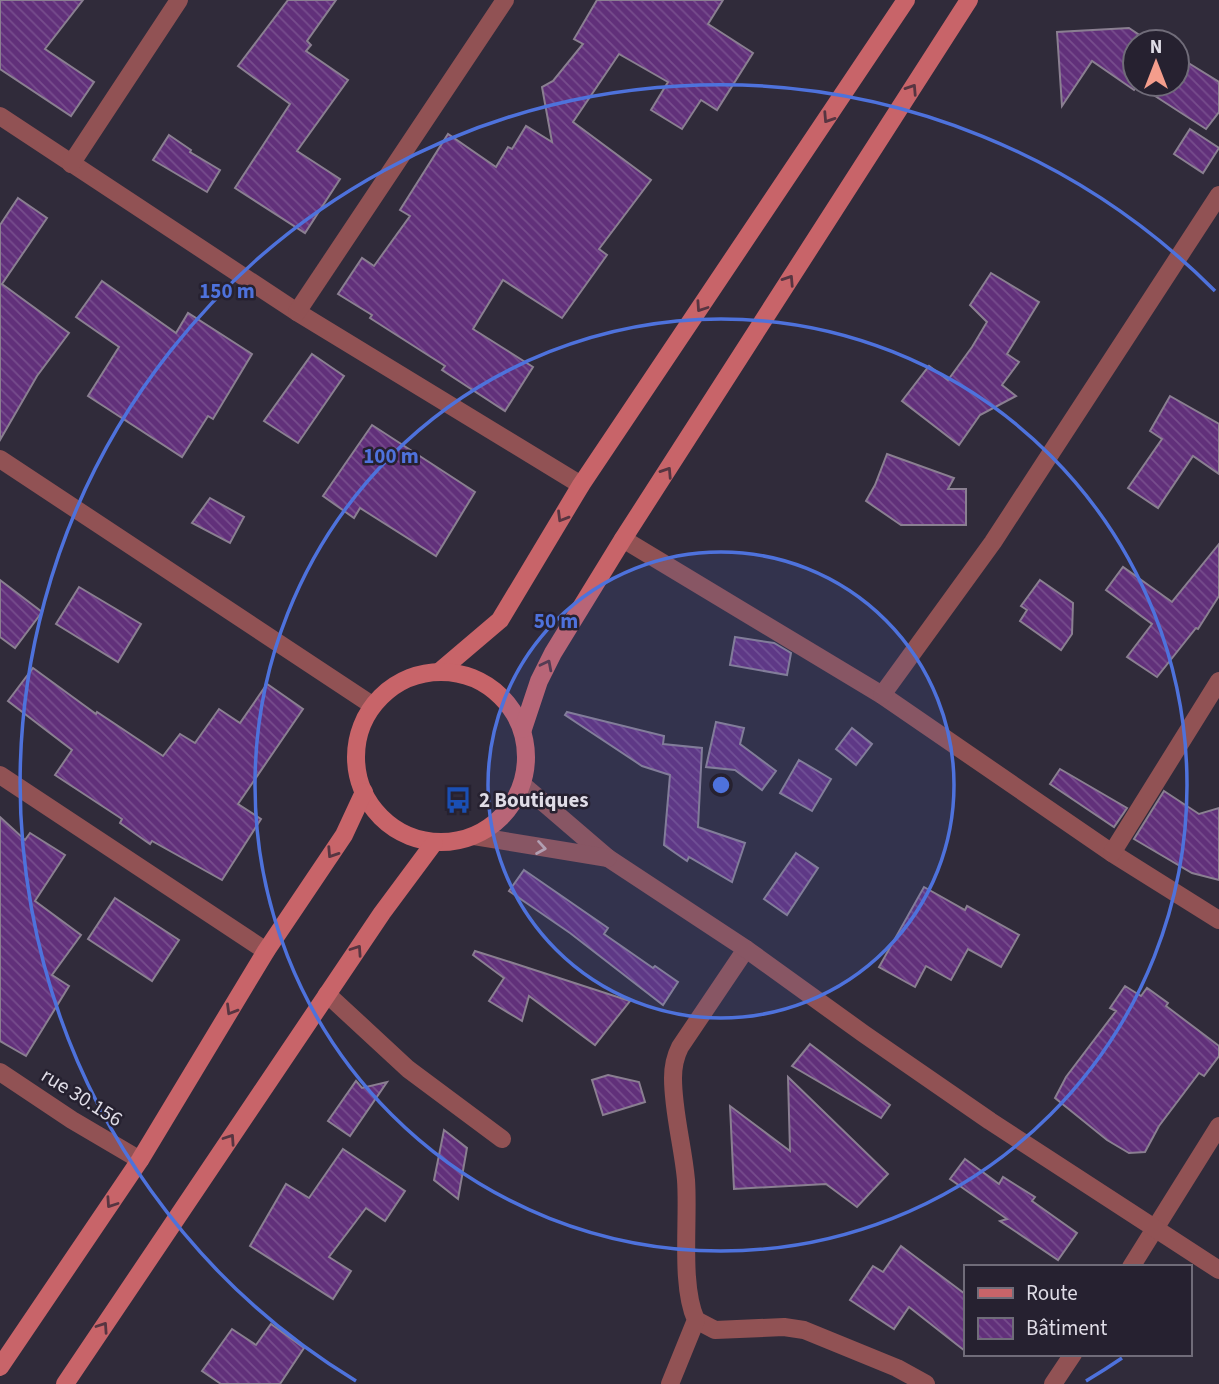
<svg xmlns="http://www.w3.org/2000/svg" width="1219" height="1384" font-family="'Source Sans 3',sans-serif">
  <defs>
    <pattern id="building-back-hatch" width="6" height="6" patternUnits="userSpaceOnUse" patternTransform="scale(1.75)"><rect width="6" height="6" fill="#61307a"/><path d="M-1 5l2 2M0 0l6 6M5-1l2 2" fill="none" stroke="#774d8d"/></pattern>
  </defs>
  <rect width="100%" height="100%" fill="#302b3a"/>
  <!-- building -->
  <g fill="url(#building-back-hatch)" stroke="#8a7f91" stroke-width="2">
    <polygon points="0,0 83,0 45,49 94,82 71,116 0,69"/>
    <polygon points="288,0 336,0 307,41 311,45 306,51 348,80 297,151 340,179 305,233 235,188 290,104 238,66"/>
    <polygon points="597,0 723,0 708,24 753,53 717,110 701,100 682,129 651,110 668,82 619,54 573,122 651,180 599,249 607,255 562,318 503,280 473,329 533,367 505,411 442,370 445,366 370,318 372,315 338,294 362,258 374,266 410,216 400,210 448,134 496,167 508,147 512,149 526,126 552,142 542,87 553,81 583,44 574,39"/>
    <polygon points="1129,28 1150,42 1135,42 1135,84 1177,84 1177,56 1219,82 1219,112 1206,129 1138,85 1134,90 1092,61 1062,106 1057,32"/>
    <polygon points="1190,129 1219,148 1203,173 1174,154"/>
    <polygon points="169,135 191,150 190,152 220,170 207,192 153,160"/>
    <polygon points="18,198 47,218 2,284 69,333 37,376 0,440 0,225"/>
    <polygon points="991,273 1039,302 1007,354 1019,362 1002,385 1016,396 980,415 959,445 902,401 929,366 948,380 972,347 987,322 970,305"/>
    <polygon points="102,281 176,333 188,313 252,354 213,419 208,416 182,457 88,396 119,347 76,317"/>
    <polygon points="312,354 344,376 298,443 264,421"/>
    <polygon points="1170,396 1219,424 1219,474 1193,456 1158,508 1128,488 1162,439 1150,431"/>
    <polygon points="372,425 475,492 436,556 360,508 354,518 323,496"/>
    <polygon points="887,454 954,478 948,489 966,489 966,525 901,525 866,501 875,485"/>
    <polygon points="210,498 244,517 230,543 192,523"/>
    <polygon points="1219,544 1219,596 1198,629 1196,628 1157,677 1127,657 1152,624 1106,590 1123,567 1172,602"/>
    <polygon points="0,580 42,612 15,648 0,637"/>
    <polygon points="1040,580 1073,603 1072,634 1061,650 1020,621 1027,610 1021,606"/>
    <polygon points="79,587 141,624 118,662 56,624"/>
    <polygon points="735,637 774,643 791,653 787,675 730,665"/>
    <polygon points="33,668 96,714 97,712 163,756 180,734 195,743 219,709 240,723 267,684 303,709 238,804 261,819 222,880 152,841 150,844 120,823 122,819 55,775 72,750 8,701"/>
    <polygon points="567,712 664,736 663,744 702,748 698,827 745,843 732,882 689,857 687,861 664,845 670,775 642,766 565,715"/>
    <polygon points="716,722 744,728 740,744 776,771 762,790 735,770 706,767"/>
    <polygon points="852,728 872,744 856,765 836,749"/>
    <polygon points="799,760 831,779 812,811 780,793"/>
    <polygon points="1060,769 1127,808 1114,827 1050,784"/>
    <polygon points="1164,791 1199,814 1219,808 1219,880 1192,873 1134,839"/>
    <polygon points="0,817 25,840 30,833 65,855 35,901 81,935 52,975 69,986 26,1056 0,1041"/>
    <polygon points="796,853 818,868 787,915 764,899"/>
    <polygon points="524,870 608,928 604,934 653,968 655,966 678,982 663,1005 570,933 509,891"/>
    <polygon points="924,887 965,910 967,906 1019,935 1001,967 968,949 951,980 926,966 915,987 879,967"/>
    <polygon points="115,898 179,940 152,981 88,939"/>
    <polygon points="475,951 513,963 630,1001 595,1045 529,996 522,1021 489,1001 504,978 473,955"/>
    <polygon points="1125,986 1141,996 1147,988 1168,1003 1166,1006 1219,1046 1219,1056 1204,1076 1199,1073 1159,1126 1145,1152 1129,1153 1107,1140 1055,1098 1066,1077 1116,1011 1110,1008"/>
    <polygon points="810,1044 890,1105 881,1118 792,1066"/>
    <polygon points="608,1075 639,1082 645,1102 603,1115 592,1080"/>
    <polygon points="788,1077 888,1174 857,1207 826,1184 734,1189 730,1106 790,1151"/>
    <polygon points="356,1081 362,1088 387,1082 350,1136 328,1121"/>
    <polygon points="444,1130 467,1148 458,1199 434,1180"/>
    <polygon points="343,1149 405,1191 385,1221 366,1208 329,1257 351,1271 333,1299 250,1246 286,1184 309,1198"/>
    <polygon points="965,1159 999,1184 1003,1177 1035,1197 1032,1201 1077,1233 1058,1260 1000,1221 1007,1219 950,1179"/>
    <polygon points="901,1246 965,1294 965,1351 909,1307 894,1329 850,1300 873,1266 883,1272"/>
    <polygon points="271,1324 304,1348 280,1384 221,1384 202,1371 232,1329 256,1345"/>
  </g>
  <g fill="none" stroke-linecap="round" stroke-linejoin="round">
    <!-- minor -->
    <g stroke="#915254" stroke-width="18">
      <polyline points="0,116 297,312 581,485"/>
      <polyline points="71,164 179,0"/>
      <polyline points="297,312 505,0"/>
      <polyline points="623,539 882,695 1112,853 1219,920"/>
      <polyline points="882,695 993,542 1219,195"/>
      <polyline points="0,775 266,951"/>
      <polyline points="1112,853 1219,681"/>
      <polyline points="327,994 408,1069 502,1139"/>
      <polyline points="0,1072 72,1120 140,1160"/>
      <polyline points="1131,1267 1219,1126"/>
      <polyline points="696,1320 715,1330 784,1327 804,1330 897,1368 926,1384"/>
      <path d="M670,1384L696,1320C680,1285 689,1220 686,1180C683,1146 673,1112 673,1078C673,1066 675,1057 680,1047L746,949"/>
      <polyline points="1053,1384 1073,1354"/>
    </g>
    <!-- tertiary -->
    <g stroke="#915254" stroke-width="18">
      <polyline points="0,459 372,705"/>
      <polyline points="523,785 608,858 746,949 864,1034 990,1121 1219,1270"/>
      <polyline points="474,836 608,858"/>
    </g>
    <!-- secondary -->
    <g stroke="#c86469" stroke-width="18">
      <polyline points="440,671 500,620 581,485 906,0"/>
      <circle cx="441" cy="757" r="85"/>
      <polyline points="523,729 539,681 553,653 623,539 969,0"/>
      <polyline points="0,1367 140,1160 266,951 344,835 364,792"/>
      <polyline points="65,1384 382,913 434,843"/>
    </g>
  </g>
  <!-- one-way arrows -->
  <defs><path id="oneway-chevron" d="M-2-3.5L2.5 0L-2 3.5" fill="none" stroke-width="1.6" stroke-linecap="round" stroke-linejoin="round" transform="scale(1.75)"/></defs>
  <g stroke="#573541">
    <use href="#oneway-chevron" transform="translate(912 89) rotate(-57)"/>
    <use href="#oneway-chevron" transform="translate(828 118) rotate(123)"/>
    <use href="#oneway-chevron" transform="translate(789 280) rotate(-57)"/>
    <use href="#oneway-chevron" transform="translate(701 307) rotate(124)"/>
    <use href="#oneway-chevron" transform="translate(667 472) rotate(-57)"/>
    <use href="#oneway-chevron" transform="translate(562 517) rotate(121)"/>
    <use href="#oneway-chevron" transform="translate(547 665) rotate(-63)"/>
    <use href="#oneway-chevron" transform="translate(332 853) rotate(123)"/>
    <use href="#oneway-chevron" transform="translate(357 950) rotate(-56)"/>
    <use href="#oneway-chevron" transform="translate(231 1010) rotate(121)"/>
    <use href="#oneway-chevron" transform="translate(230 1139) rotate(-56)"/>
    <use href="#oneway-chevron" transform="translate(111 1203) rotate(124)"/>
    <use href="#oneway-chevron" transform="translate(103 1327) rotate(-56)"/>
  </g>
  <use stroke="#c0a5ac" href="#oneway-chevron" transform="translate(541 848) rotate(9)"/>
  <!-- distance rings -->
  <circle cx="721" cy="785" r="233" fill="#4e72dc" fill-opacity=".12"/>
  <g fill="none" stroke="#4e72dc" stroke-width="3.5">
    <circle cx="721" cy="785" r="233"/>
    <circle cx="721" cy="785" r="466"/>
    <path d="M1122 1358A699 699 0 0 1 1086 1381M356 1381A699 699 0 1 1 1215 291"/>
  </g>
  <!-- icons -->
  <defs>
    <symbol id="bus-bare" viewBox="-9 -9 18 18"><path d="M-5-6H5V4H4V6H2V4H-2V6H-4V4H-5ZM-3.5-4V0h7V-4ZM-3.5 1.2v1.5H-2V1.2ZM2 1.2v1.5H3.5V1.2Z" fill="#1a4fb4" stroke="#262130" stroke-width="2.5" paint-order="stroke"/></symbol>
  </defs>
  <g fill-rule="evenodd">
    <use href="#bus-bare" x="439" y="781" width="38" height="38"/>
  </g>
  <g text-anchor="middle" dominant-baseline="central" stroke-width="5" stroke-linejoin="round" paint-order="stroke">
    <!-- poi labels -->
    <g font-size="21" font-weight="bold" fill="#dfdce6" stroke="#262130" text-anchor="start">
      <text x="479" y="800">2 Boutiques</text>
    </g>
    <!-- street labels -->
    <g font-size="21" fill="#dfdce6" stroke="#262130">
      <text transform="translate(82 1097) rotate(32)">rue 30.156</text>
    </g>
  </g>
  <circle cx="721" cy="785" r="10" fill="#4e72dc" stroke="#262130" stroke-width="3.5"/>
  <g font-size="21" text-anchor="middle" font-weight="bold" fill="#4e72dc" stroke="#262130" stroke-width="5" stroke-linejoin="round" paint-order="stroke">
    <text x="227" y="298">150 m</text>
    <text x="391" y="463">100 m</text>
    <text x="556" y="628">50 m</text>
  </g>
  <!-- legend -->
  <rect x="964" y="1265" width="228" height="91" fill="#262130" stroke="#706c79" stroke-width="2"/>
  <rect x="978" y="1288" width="35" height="10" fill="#c86469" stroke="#706c79" stroke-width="2"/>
  <text x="1026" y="1300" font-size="21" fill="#dfdce6">Route</text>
  <rect x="978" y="1318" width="35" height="21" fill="url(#building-back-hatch)" stroke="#706c79" stroke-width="2"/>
  <text x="1026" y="1335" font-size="21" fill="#dfdce6">Bâtiment</text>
  <!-- north arrow -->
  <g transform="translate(1156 63)"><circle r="33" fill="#262130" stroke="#706c79" stroke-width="2"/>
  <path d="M0-5L12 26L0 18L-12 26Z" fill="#f49d8c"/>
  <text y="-10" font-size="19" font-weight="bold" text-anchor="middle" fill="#dfdce6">N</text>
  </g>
</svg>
